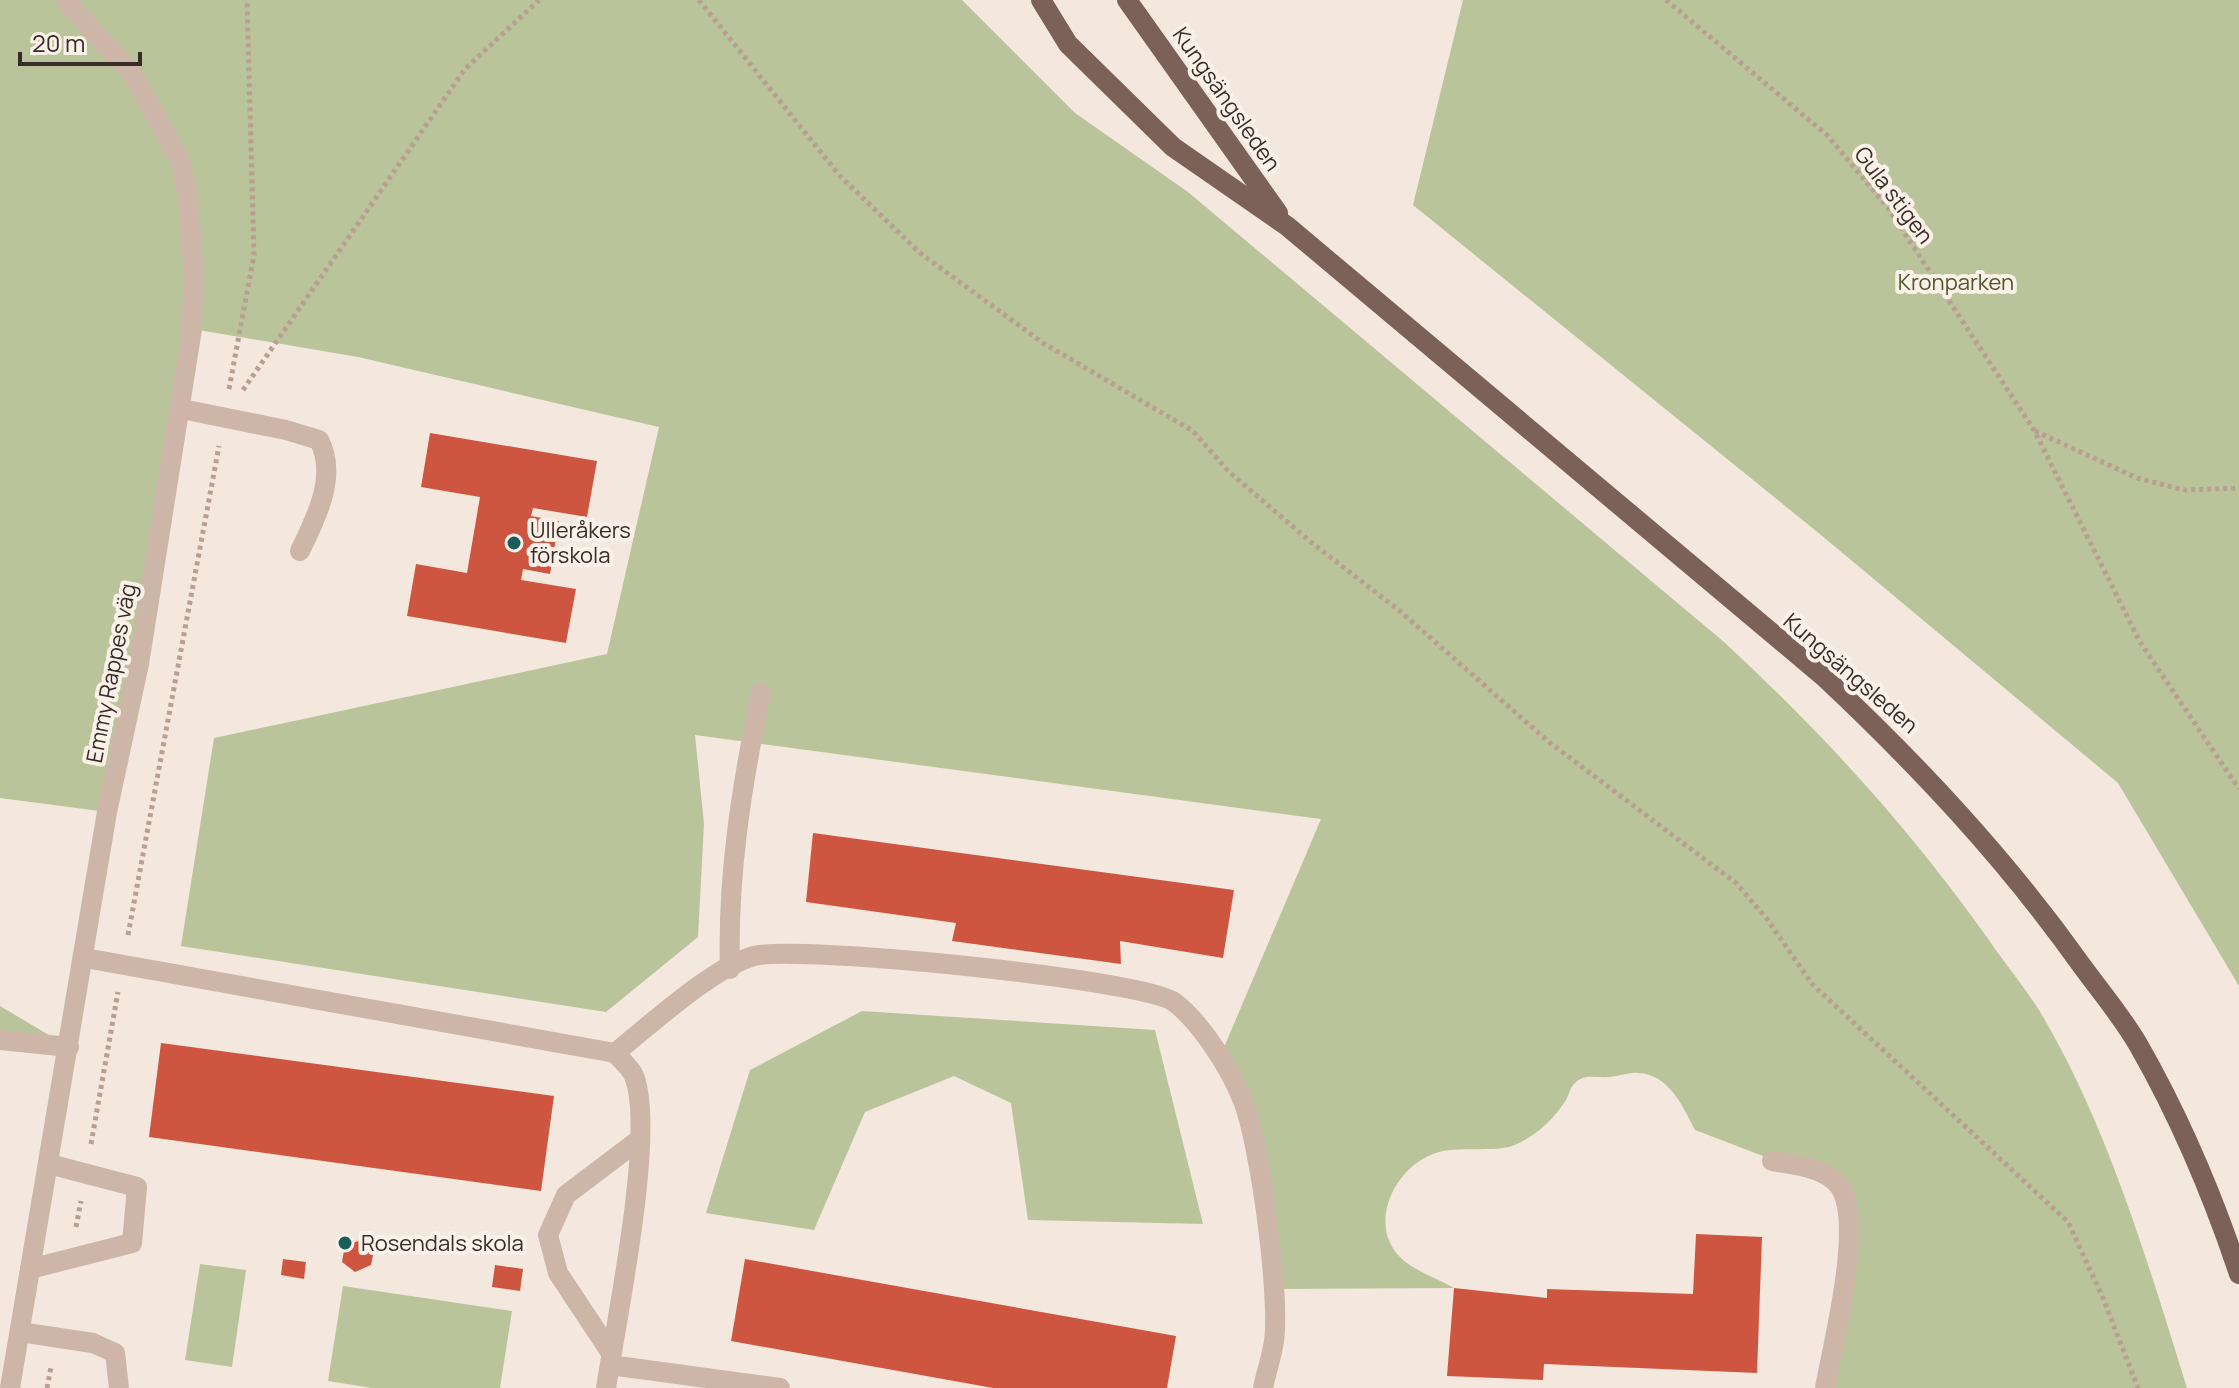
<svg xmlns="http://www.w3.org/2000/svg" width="2239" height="1388" font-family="Manrope,sans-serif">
  <rect width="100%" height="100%" fill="#f4e7dd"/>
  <!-- green -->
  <g fill="#bac49b">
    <path d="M0,0H962L1075,113L1188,192L1724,642C1824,735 1907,825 1986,936C2003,961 2023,985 2039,1010C2107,1123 2148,1263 2187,1388H1825L1850,1237L1839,1185L1695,1130C1683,1107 1669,1074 1638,1073C1629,1072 1618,1077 1608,1077C1597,1078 1583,1073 1574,1084C1570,1088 1569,1095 1566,1100C1553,1120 1538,1134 1517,1144C1500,1153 1461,1146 1439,1152C1397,1163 1365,1223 1401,1258C1414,1271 1439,1279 1454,1288L1274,1289L1256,1164L1219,1059L1321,819L695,735L704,824L698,937L606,1012L181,946L214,738L607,654L659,427L358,357L193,329L107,812L0,798Z"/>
    <polygon points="1463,0 2239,0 2239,986 2118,783 1821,535 1413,205"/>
    <polygon points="0,1006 69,1047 0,1040"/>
    <polygon points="862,1011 1155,1030 1203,1224 1028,1220 1011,1103 954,1076 865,1112 814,1230 706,1213 750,1070"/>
    <polygon points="200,1264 246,1270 232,1367 185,1360"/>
    <polygon points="343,1286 512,1311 500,1388 372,1388 328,1381"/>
  </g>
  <!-- building -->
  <g fill="#ce5640">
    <polygon points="430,433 597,461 587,517 533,508 531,516 559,521 550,574 523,569 521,580 576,589 566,643 407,616 416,564 467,573 480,497 421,487"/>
    <polygon points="813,833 1234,890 1223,958 1120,941 1121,964 952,941 956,923 806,902"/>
    <polygon points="161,1043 554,1096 541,1191 149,1137"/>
    <polygon points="1696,1234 1762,1237 1757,1373 1544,1364 1543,1380 1447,1376 1454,1288 1547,1298 1547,1289 1693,1294"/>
    <polygon points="362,1240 374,1250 371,1265 355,1272 342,1262 345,1245"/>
    <polygon points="283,1259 306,1262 304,1279 281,1275"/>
    <polygon points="745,1259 1176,1336 1167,1388 993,1388 731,1341"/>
    <polygon points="495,1265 523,1269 520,1291 492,1287"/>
  </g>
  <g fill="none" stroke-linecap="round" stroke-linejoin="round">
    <!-- path -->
    <g stroke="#b99f91" stroke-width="5" stroke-dasharray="4 4" stroke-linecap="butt">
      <polyline points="699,0 839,175 920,253 1043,343 1193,431 1228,471 1312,543 1401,612 1549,742 1736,883 1767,919 1812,984 2068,1222 2103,1298 2138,1388"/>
      <polyline points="1666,0 1827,135 1888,208 2034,430 2140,642 2239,789"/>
      <polyline points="229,389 254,255 247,0"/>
      <polyline points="243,390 465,69 539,0"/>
      <polyline points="2035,431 2137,478 2184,490 2239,488"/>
      <polyline points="128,935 219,446"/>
      <polyline points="91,1144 118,992"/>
      <polyline points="76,1227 81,1201"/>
      <polyline points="47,1388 51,1367"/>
    </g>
    <!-- minor -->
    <g stroke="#cdb5a7" stroke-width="20">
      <path d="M182,409L286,430L319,440C338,476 316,518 300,551"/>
      <path d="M85,958L615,1053C649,1026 713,967 754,956C797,945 1143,979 1174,1002C1201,1022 1231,1070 1243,1101C1260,1144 1280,1295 1274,1341C1272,1356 1266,1373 1263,1388"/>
      <path d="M730,969C727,877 742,783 761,693"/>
      <polyline points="0,1040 69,1047"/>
      <path d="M1772,1161C1794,1165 1826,1167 1840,1187C1864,1224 1833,1343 1825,1388"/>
      <polyline points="30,1269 132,1243 137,1187 49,1164"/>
      <polyline points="20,1332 93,1343 115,1353 119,1388"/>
      <polyline points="611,1353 558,1273 548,1235 566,1195 640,1139"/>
      <polyline points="610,1365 780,1388"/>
      <polyline points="10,1388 107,812 139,664 192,329 193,266 188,196 181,162 134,76 65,0"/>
      <path d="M606,1388C616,1322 656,1131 634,1076C631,1068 621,1060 615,1053"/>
    </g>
    <!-- major -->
    <g stroke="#7c6158" stroke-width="20">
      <path d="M1041,0L1068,44L1173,147L1287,226L1823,676C1919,766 2006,859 2082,966C2101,992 2123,1018 2139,1046C2180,1118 2213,1196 2239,1274"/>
      <polyline points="1127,0 1278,213"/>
    </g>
  </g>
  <!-- markers -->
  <g fill="#1a5e5c" stroke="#fbf1e9" stroke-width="3">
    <circle cx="514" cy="543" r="8"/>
    <circle cx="345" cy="1243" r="8"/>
  </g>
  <g text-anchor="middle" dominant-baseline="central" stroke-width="8" stroke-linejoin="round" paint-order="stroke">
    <!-- street labels -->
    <g font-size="22" fill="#392c28" stroke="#fbf1e9">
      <text transform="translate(1227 99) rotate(55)">Kungsängsleden</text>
      <text transform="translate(1894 195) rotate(53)">Gula stigen</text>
      <text transform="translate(111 673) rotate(-79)">Emmy Rappes väg</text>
      <text transform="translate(1851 673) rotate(41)">Kungsängsleden</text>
    </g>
    <!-- park labels -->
    <g font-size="22" fill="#4c592a" stroke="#fbf1e9">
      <text x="1956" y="282">Kronparken</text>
    </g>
    <!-- poi labels -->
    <g font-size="22" fill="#392c28" stroke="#fbf1e9" text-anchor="start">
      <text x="530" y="530">Ulleråkers<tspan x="530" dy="25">förskola</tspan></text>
      <text x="361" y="1243">Rosendals skola</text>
    </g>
  </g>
  <!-- scale -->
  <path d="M20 52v12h120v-12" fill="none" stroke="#392c28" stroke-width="4"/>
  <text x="32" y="52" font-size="24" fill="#392c28" stroke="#fbf1e9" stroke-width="6" paint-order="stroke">20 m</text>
</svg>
